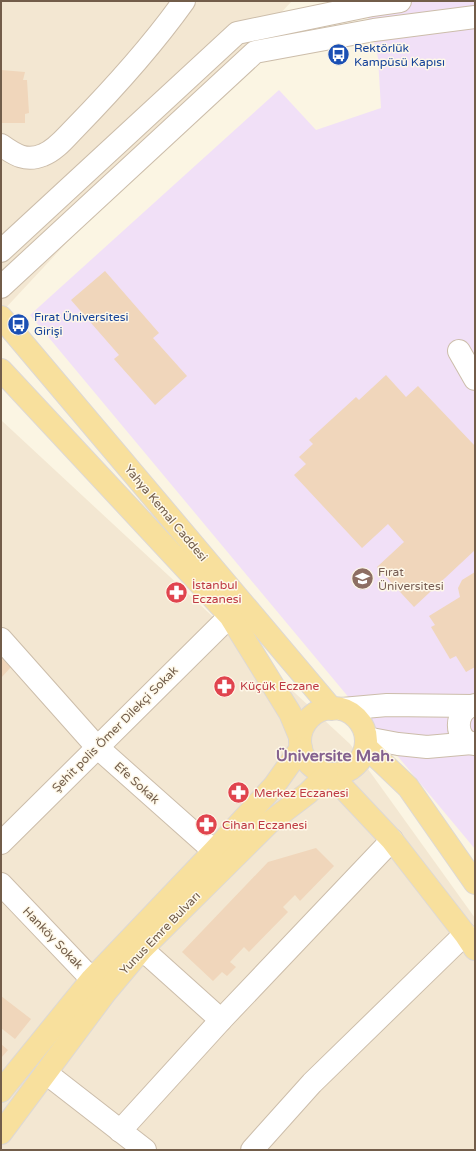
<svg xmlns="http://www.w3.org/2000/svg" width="476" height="1151" font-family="'Varela Round',sans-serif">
  <rect width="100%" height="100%" fill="#fbf5e3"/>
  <!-- residential -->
  <g fill="#f3e7d2">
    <polygon points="1,1 292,1 1,313"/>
    <polygon points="1,420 350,744 475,918 475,1150 1,1150"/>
  </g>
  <!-- education -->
  <polygon fill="#f1e0f7" points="364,1 475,1 475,849 30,315 279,90 316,130 381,108 378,58"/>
  <!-- building -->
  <g fill="#f0d6bb">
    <polygon points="1,70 25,72 23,80 27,80 29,113 25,114 25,123 1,123"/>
    <polygon points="105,271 159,333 153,338 187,376 155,405 114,359 119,355 71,300"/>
    <polygon points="386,375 406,397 418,386 475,446 475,550 414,607 377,567 404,542 388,524 362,548 294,475 306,464 299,457 313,444 309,440 356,397 359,400"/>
    <polygon points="475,572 475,667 466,672 456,656 450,659 431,627 435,625 429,616 460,597 458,588 462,580"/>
    <polygon points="1,658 11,667 1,678"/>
    <polygon points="316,848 334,866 300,901 295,895 283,907 288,912 249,952 244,947 230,962 236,967 227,976 222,972 213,981 182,952 268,862"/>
    <polygon points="1,996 31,1019 15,1039 1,1028"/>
    <polygon points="1,1044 8,1050 1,1058"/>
  </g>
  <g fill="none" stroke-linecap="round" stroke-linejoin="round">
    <defs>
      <g id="minor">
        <path d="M1,145C15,155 26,162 43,155C56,150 66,137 75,128C114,88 152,46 184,1"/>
        <polyline points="1,251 237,33 372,5 400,1"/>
        <polyline points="1,287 255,52 374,30 475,17"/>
        <polyline points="459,351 475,379"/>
        <polyline points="1,639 97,747 214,851"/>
        <path d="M475,705C454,709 453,741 475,744"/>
        <polyline points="342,709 387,705 473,706"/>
        <polyline points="366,738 398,744 427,747 472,743"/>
        <polyline points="1,843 230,616"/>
        <polyline points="1,884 104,992"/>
        <polyline points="142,949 221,1020"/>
        <polyline points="46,1073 145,1150"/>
        <polyline points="120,1131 221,1020 392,840"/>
        <polyline points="252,1150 312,1083 465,934"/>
      </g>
      <g id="major">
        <polyline points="1,317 332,709"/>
        <polyline points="1,370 230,616 290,713 300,737"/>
        <circle cx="333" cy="741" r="33"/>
        <polyline points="366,747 408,787 475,883"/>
        <polyline points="330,774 392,840 465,934 475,949"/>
        <polyline points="1,1091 92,979 214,851 274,786 301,748"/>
        <polyline points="1,1133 105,993 142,949 270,822 308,793 327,774"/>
      </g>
    </defs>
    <!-- minor casing -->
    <use href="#minor" stroke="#ccbdaa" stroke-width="24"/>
    <!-- major casing -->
    <use href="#major" stroke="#ddd8d4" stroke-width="24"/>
    <!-- minor -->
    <use href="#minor" stroke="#fff" stroke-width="22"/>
    <!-- major -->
    <use href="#major" stroke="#f8e09d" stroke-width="22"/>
  </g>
  <!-- icons -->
  <defs>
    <symbol id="bus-disc" viewBox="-11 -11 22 22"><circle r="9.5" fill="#1a4fb4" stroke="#fef8e9"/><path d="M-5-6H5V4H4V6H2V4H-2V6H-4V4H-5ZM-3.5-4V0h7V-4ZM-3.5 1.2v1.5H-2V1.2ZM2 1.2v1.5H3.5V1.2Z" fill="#fff"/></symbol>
    <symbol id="university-disc" viewBox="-11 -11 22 22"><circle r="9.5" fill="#8d6e63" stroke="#fef8e9"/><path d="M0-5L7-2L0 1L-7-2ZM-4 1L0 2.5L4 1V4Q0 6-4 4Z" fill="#fff"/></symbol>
    <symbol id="pharmacy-disc" viewBox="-11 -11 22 22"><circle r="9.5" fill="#e0444e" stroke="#fef8e9"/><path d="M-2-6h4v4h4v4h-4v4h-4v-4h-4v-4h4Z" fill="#fff"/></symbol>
  </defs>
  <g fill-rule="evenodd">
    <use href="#bus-disc" x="326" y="42" width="25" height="25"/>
    <use href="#bus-disc" x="6" y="312" width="25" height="25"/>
    <use href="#university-disc" x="350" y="566" width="25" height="25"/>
    <use href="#pharmacy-disc" x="164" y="580" width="25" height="25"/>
    <use href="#pharmacy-disc" x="212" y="674" width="25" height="25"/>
    <use href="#pharmacy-disc" x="226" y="780" width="25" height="25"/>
    <use href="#pharmacy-disc" x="194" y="812" width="25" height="25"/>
  </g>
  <g text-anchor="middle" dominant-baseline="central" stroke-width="3" stroke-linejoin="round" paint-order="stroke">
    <!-- transit labels -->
    <g font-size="12" fill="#164399" stroke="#fef8e9" text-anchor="start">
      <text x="354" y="48">Rektörlük<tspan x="354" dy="14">Kampüsü Kapısı</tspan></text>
      <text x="34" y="317">Fırat Üniversitesi<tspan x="34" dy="14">Girişi</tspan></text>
    </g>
    <!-- street labels -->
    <g font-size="12" fill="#725d4a" stroke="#fef8e9">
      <text transform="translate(166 513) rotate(50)">Yahya Kemal Caddesi</text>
      <text transform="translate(115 729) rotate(-45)">Şehit polis Ömer Dilekçi Sokak</text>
      <text transform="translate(137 783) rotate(42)">Efe Sokak</text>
      <text transform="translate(160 933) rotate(-46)">Yunus Emre Bulvarı</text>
      <text transform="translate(53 938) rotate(46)">Hanköy Sokak</text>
    </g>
    <!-- education labels -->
    <g font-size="12" fill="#785e54" stroke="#fef8e9" text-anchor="start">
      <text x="378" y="572">Fırat<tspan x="378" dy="14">Üniversitesi</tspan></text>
    </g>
    <!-- health labels -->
    <g font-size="12" fill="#be3a42" stroke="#fef8e9" text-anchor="start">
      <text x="192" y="585">İstanbul<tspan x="192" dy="14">Eczanesi</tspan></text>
      <text x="240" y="686">Küçük Eczane</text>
      <text x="254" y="793">Merkez Eczanesi</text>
      <text x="222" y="825">Cihan Eczanesi</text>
    </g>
    <!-- district labels -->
    <g font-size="16" font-weight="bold" fill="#85628f" stroke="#fef8e9">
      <text x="335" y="756">Üniversite Mah.</text>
    </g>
  </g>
  <!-- border -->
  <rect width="476" height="1151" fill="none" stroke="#725d4a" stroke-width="4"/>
</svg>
